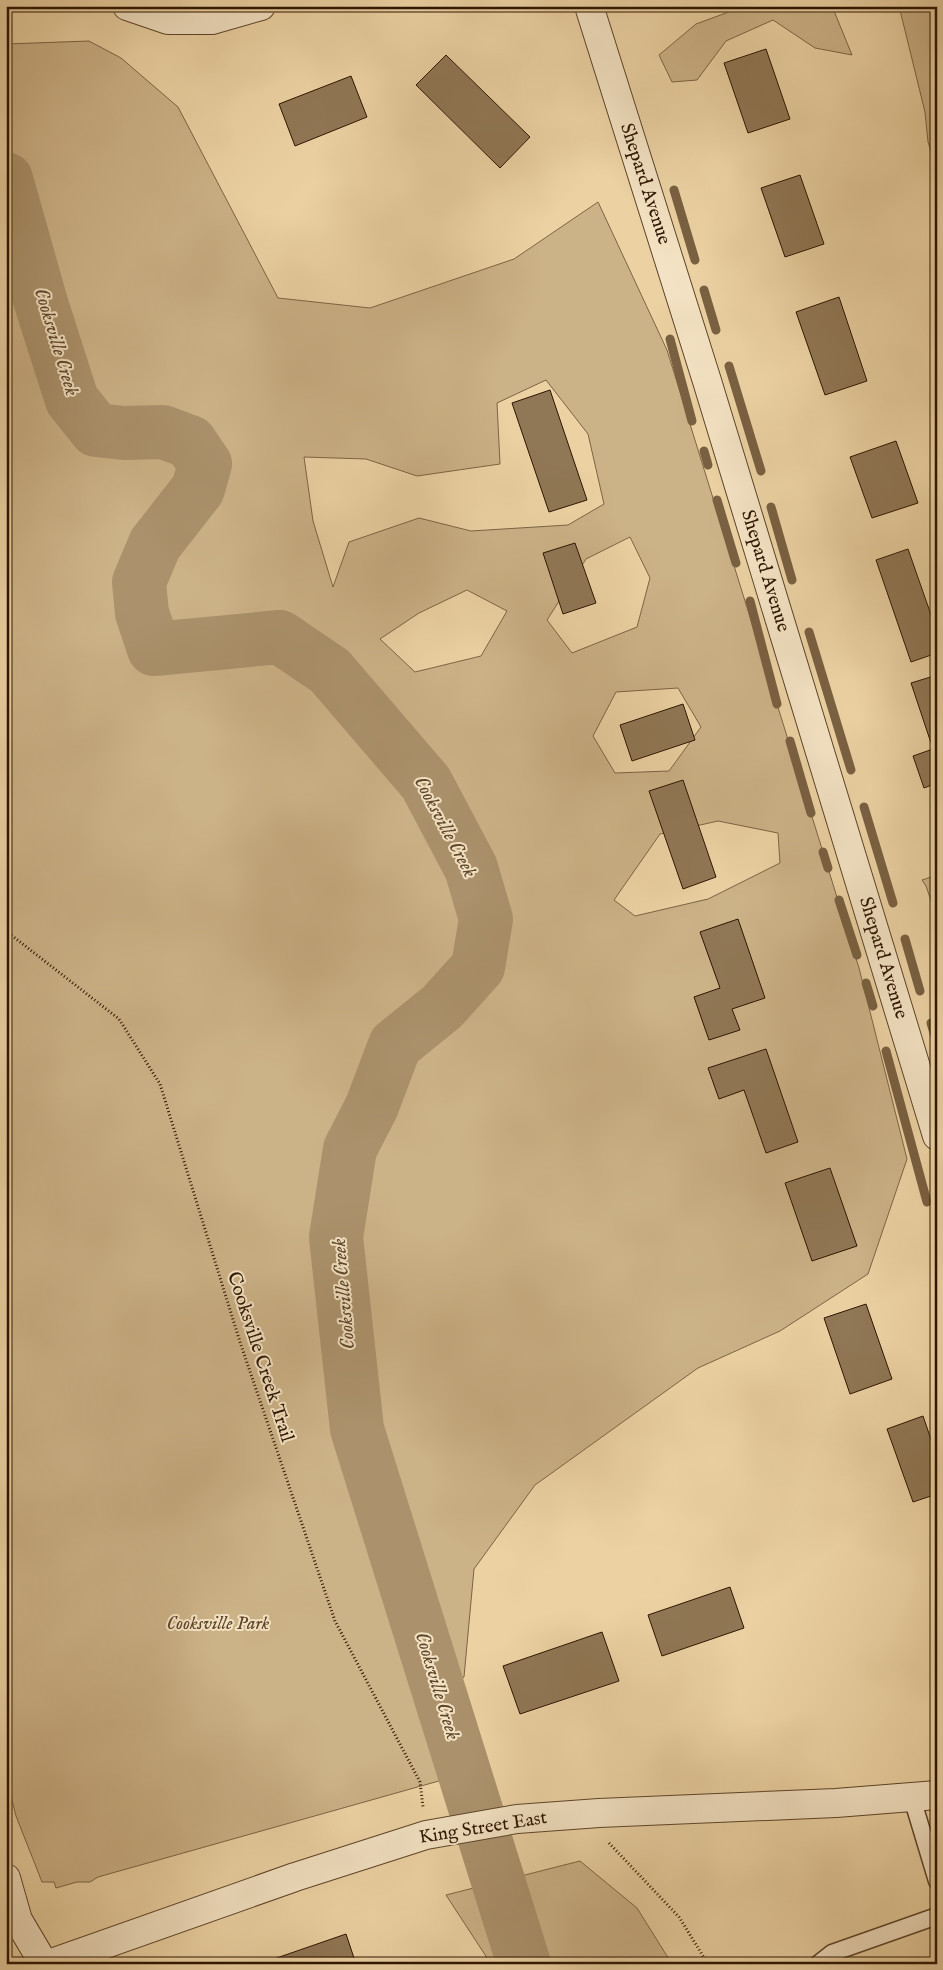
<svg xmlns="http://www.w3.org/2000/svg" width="943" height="1970" font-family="'IM FELL English',serif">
  <rect width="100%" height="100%" fill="#ecd2a3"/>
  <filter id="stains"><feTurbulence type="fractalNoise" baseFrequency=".004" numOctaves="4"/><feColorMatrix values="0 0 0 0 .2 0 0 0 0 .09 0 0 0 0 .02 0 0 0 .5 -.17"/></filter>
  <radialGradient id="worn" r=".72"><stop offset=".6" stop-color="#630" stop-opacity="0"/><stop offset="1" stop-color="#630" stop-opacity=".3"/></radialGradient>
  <!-- green -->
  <g fill="#ccb287" stroke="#7c6444" fill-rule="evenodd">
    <polygon points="745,6 832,6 852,55 815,48 773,20 726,41 697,80 672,82 659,55 696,24"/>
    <polygon points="899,6 937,6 937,170 928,142 925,112"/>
    <path d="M89,41L121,58L178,107L278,298L370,308L514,259L598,202L667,350L859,968L907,1159L868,1274L780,1331L698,1368L535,1485L474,1569L464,1677L458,1681L485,1768L98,1877L90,1882H77L56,1888L54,1882H42L16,1816L6,1776V44ZM546,380L588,434L604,504L568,525L471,531L419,518L349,542L333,587L313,521L304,457L366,459L417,476L500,464L497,403ZM630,537L650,578L637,627L572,653L547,620L586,559ZM467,590L507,611L481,656L415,672L380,639L419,613ZM678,688L701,727L669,771L615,773L593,736L616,692ZM718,821L778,833L780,863L708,899L635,916L614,900L660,834Z"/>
    <polygon points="937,875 937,918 926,886 922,880"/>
    <polygon points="580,1861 637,1908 672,1964 491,1964 446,1895"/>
  </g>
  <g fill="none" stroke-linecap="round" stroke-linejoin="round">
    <!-- stream -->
    <g stroke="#796041" stroke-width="9">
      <polyline points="674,190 695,260"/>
      <polyline points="704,290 716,330"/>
      <polyline points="670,339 692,421"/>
      <polyline points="729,366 761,471"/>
      <polyline points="704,451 708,465"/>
      <polyline points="717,500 736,563"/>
      <polyline points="771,507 792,580"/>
      <polyline points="750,601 777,704"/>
      <polyline points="809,632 851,770"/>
      <polyline points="790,741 811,813"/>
      <polyline points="864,807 893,903"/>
      <polyline points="823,852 828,868"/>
      <polyline points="839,900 857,955"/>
      <polyline points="905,939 920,991"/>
      <polyline points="866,983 873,1006"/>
      <polyline points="931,1023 937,1043"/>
      <polyline points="886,1051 927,1202"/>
    </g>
    <!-- river -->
    <polyline stroke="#ab926c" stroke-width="54" points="6,179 41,303 72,400 96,430 124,433 163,432 190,442 205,464 198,489 155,544 139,582 142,613 154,649 280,637 330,671 426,783 471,868 486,919 478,967 442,1007 395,1045 372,1106 350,1149 336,1237 357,1429 524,1964"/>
  </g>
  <!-- building -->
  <g fill="#907755" stroke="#2d1500">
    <polygon points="766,49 790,119 748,133 724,63"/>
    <polygon points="446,55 530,137 500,168 416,85"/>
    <polygon points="351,76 367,117 295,146 279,104"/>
    <polygon points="800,175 824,244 785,257 761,188"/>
    <polygon points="839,297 867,381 825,395 796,312"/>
    <polygon points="550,390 587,500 549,512 512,403"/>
    <polygon points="896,441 918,503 872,518 850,457"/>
    <polygon points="575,543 596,603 563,614 543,553"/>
    <polygon points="908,549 937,632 937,653 911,662 876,560"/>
    <polygon points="937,675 937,783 924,788 913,756 933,749 911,683"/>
    <polygon points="683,704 695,740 632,761 620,725"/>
    <polygon points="683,780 716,877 683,889 649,791"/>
    <polygon points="738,919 765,998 732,1009 740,1030 709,1040 694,997 720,988 700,932"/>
    <polygon points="766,1049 798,1142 766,1153 744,1090 719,1099 708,1068"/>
    <polygon points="830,1168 857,1246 812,1261 785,1183"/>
    <polygon points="866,1304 892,1379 850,1394 824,1318"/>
    <polygon points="923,1416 937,1457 937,1494 913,1502 887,1429"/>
    <polygon points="730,1587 744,1628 662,1656 648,1615"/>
    <polygon points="602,1632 619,1681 520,1714 503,1666"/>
    <polygon points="346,1934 356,1964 266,1964 265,1962"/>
  </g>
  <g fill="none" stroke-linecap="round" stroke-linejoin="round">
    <defs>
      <g id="service">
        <polyline points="912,1798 937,1881"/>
        <polyline points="818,1964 832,1953 937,1916"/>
      </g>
      <g id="minor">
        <polyline points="127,6 168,20 212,20 261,6"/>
        <polyline points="589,6 707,381 937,1136"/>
        <polyline points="6,1878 18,1920 44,1964"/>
        <polyline points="49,1964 295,1877 426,1835 517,1819 599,1813 836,1803 937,1795"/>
      </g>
    </defs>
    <!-- service casing -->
    <use href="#service" stroke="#5d4429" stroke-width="19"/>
    <!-- minor casing -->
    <use href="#minor" stroke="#5d4429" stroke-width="30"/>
    <!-- path -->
    <g stroke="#2d1500" stroke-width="3" stroke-dasharray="1 2.5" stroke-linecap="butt">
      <polyline points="6,931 119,1019 160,1084 240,1342 335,1621 420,1782 423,1807"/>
      <polyline points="609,1843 679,1917 708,1964"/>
    </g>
    <!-- service -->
    <use href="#service" stroke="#f3e2c3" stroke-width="16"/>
    <!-- minor -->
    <use href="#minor" stroke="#f3e2c3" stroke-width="28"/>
  </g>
  <g text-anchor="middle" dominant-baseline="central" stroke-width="4" stroke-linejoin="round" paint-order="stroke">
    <!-- street labels -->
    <g font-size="19" fill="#2d1500" stroke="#f3e2c3">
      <text transform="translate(645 184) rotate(72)">Shepard Avenue</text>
      <text transform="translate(765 571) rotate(73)">Shepard Avenue</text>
      <text transform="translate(883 958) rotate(73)">Shepard Avenue</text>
      <text transform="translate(260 1357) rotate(72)">Cooksville Creek Trail</text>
      <text transform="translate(483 1828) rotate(-9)">King Street East</text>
    </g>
    <!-- park labels -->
    <g font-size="19" font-style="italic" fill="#5d4428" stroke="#f3e2c3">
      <text x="218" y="1624">Cooksville Park</text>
    </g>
    <!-- water labels -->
    <g font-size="20" font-style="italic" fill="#5f472b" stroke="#f3e2c3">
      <text transform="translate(56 342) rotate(73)">Cooksville Creek</text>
      <text transform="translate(445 827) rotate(62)">Cooksville Creek</text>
      <text transform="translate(344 1294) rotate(-95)">Cooksville Creek</text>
      <text transform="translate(437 1686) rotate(73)">Cooksville Creek</text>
    </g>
  </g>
  <!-- margin -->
  <rect width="943" height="1970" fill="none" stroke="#ecd2a3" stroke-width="25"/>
  <rect x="8" y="8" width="928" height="1955" fill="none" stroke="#2d1500" stroke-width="2.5"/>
  <rect x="12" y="12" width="918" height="1945" fill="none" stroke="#2d1500"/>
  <rect width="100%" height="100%" filter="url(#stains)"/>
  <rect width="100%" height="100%" fill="url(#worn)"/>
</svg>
